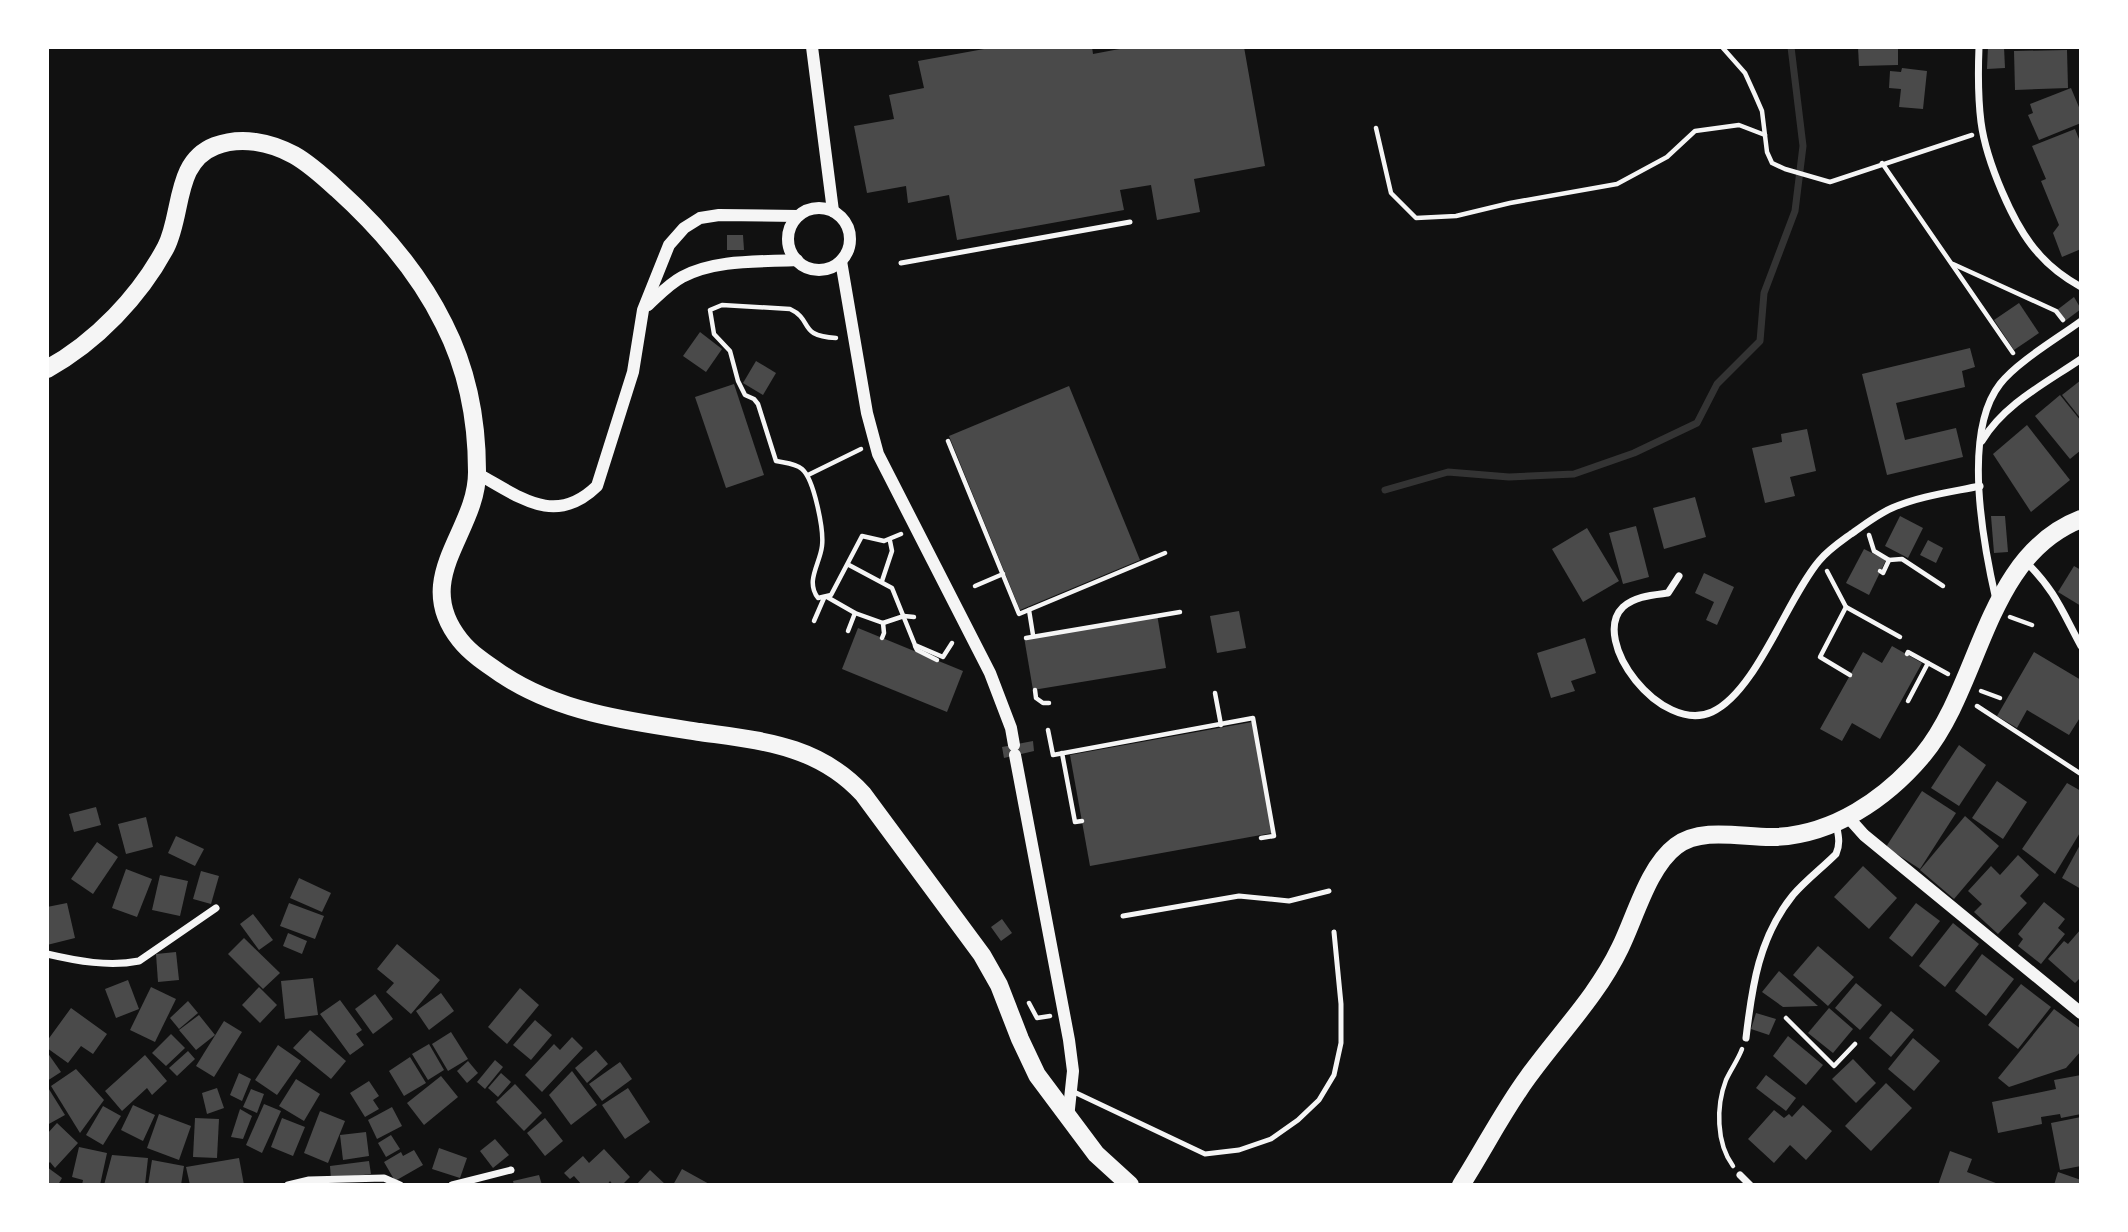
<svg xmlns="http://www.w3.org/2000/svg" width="2128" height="1232" font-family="'Nunito Sans',sans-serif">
  <rect width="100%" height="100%" fill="#111"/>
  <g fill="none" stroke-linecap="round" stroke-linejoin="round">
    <!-- stream -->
    <polyline stroke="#333" stroke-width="7" points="1385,490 1448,472 1509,477 1574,474 1634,453 1697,423 1717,384 1760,341 1764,293 1795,211 1803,146 1791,47"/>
  </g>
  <!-- building -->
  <g fill="#4a4a4a">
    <polygon points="995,47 1092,47 1093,54 1130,47 1244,47 1265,166 1194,179 1200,212 1157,220 1151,185 1120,190 1124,210 957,240 949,195 908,203 906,186 867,193 854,126 894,119 889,95 924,88 918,61"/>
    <polygon points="1858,47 1898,47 1898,65 1859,66"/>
    <polygon points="1988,47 2004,47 2005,68 1987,69"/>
    <polygon points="2067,50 2068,88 2015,90 2014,51"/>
    <polygon points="1902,68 1927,71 1923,109 1899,107 1901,89 1889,88 1890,71 1901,72"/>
    <polygon points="2071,88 2081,112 2081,123 2039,140 2028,115 2033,113 2030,104"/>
    <polygon points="2075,129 2081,144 2081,249 2062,257 2053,233 2059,225 2041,181 2046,179 2032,146"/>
    <polygon points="727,235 743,235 744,250 727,250"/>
    <polygon points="2074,297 2081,309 2065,321 2057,310"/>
    <polygon points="2019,303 2039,333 2014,350 1994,320"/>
    <polygon points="700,332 722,349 706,372 683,356"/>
    <polygon points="1970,348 1975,367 1962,371 1965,387 1896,403 1905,440 1956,428 1963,457 1887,475 1862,374"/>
    <polygon points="756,361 776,373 763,395 743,383"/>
    <polygon points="2081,380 2081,419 2062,395"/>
    <polygon points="734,384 764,475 726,488 695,397"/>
    <polygon points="1069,386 1140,560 1020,610 949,436"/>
    <polygon points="2060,395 2081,421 2081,450 2070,459 2035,416"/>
    <polygon points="2027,425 2070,480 2031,512 1993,454"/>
    <polygon points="1807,429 1816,471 1790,477 1795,496 1765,503 1752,448 1782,442 1781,434"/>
    <polygon points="1695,497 1706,537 1664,549 1653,508"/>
    <polygon points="1900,516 1923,528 1908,558 1885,546"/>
    <polygon points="1991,516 2005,516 2008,552 1994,553"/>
    <polygon points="1636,526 1649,577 1623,584 1609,533"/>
    <polygon points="1587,528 1619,581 1583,602 1552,549"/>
    <polygon points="1928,540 1943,548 1936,563 1920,555"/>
    <polygon points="1864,549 1886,560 1869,595 1846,583"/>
    <polygon points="2074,566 2081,570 2081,606 2058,592"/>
    <polygon points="1704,573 1734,587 1717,625 1706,620 1714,602 1695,593"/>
    <polygon points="1239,611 1246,648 1217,653 1210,616"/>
    <polygon points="1157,614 1166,668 1033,690 1024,637"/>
    <polygon points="858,628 963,671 947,712 842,669"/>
    <polygon points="1585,638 1596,673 1571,681 1575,691 1551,698 1537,653"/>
    <polygon points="1892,646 1922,663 1880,739 1852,723 1842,741 1820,729 1863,652 1882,663"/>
    <polygon points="2034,652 2081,680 2081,716 2069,735 2027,710 2017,728 1997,716"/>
    <polygon points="1252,722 1272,833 1090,866 1070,755"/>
    <polygon points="1033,741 1034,751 1004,758 1002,747"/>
    <polygon points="1959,745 1986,765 1959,806 1931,788"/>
    <polygon points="1997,781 2027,802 2003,839 1972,818"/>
    <polygon points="2067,783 2081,791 2081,831 2055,874 2022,849"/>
    <polygon points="1922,791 1956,813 1920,869 1886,847"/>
    <polygon points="96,807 101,825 74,832 69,814"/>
    <polygon points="1965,816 1999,846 1954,899 1920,870"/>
    <polygon points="146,817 153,847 126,854 118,824"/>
    <polygon points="176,836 204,849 195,866 168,853"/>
    <polygon points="97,842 118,857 93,894 71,879"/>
    <polygon points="2081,843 2081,889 2062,878"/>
    <polygon points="2018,855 2039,875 2020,896 2027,903 1998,934 1974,912 1982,904 1968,891 1991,866 2000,875"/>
    <polygon points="1863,866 1897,898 1869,929 1834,897"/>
    <polygon points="126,869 152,879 137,917 112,908"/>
    <polygon points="201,871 219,876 211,904 193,899"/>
    <polygon points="160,875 188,881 180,916 152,910"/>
    <polygon points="299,878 331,893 322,912 290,898"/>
    <polygon points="2044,902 2065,919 2058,928 2065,934 2041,964 2018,946 2023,939 2018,934"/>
    <polygon points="67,903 75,938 47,945 47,907"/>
    <polygon points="289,903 324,916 315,939 280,926"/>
    <polygon points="1916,903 1940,921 1912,957 1889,938"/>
    <polygon points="253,914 273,940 259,950 240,924"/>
    <polygon points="1002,919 1012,933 1001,941 991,927"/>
    <polygon points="1953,923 1979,944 1945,987 1919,966"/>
    <polygon points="2081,929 2081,977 2075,983 2048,959 2064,941 2068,944"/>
    <polygon points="288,933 307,941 302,954 283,946"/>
    <polygon points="244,938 280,973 263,989 228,954"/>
    <polygon points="397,944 440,980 411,1014 386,992 394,983 377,969"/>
    <polygon points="1818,946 1854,977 1828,1006 1793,975"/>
    <polygon points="176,952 179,980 158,982 156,954"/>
    <polygon points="1982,954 2014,979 1986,1016 1955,991"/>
    <polygon points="1779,971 1818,1006 1783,1007 1762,992"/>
    <polygon points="313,978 318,1015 285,1019 281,981"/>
    <polygon points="128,980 139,1009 116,1018 105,989"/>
    <polygon points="1856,983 1882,1005 1860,1030 1835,1008"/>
    <polygon points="2021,984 2051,1007 2018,1049 1988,1025"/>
    <polygon points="151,987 176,999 155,1042 130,1030"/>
    <polygon points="259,987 277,1005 260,1023 242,1005"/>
    <polygon points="520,988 539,1005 507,1044 488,1027"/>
    <polygon points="441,993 454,1011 429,1030 416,1011"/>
    <polygon points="375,994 393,1019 373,1034 355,1009"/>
    <polygon points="340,1000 362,1030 356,1034 364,1045 350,1055 320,1014"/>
    <polygon points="188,1001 198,1013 179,1029 170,1018"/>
    <polygon points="71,1008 107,1034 93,1054 81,1046 68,1063 47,1048 47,1041"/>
    <polygon points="1829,1008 1853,1029 1833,1053 1808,1033"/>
    <polygon points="2054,1009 2081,1029 2081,1051 2066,1068 2009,1087 1998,1078"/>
    <polygon points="1891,1011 1914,1030 1891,1057 1869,1038"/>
    <polygon points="1756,1013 1776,1019 1769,1035 1751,1029"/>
    <polygon points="199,1015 215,1035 196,1050 179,1030"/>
    <polygon points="535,1020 552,1035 531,1060 513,1045"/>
    <polygon points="224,1021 242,1032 214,1077 196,1066"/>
    <polygon points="310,1030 346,1061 331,1079 293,1048"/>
    <polygon points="451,1032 468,1059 448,1071 432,1044"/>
    <polygon points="171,1034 185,1048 166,1066 152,1053"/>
    <polygon points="1788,1036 1823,1065 1806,1085 1773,1056"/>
    <polygon points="572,1037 583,1048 542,1092 525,1075 554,1044 560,1050"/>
    <polygon points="1913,1038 1940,1061 1914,1091 1888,1069"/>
    <polygon points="429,1044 444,1070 428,1080 412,1054"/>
    <polygon points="278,1045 301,1061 277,1095 255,1080"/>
    <polygon points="596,1050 608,1064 587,1083 575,1068"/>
    <polygon points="188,1051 195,1059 177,1076 169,1068"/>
    <polygon points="47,1052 61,1072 47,1081"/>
    <polygon points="145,1055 167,1081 152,1095 147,1088 122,1111 105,1091"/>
    <polygon points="410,1057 426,1083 404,1096 389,1071"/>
    <polygon points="1853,1059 1876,1083 1856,1103 1832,1079"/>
    <polygon points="495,1060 503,1067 485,1089 477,1082"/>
    <polygon points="468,1061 478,1073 467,1083 457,1071"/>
    <polygon points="620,1062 632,1079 602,1101 589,1084"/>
    <polygon points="76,1069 104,1100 80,1133 51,1086"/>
    <polygon points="572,1071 597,1105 571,1125 549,1095"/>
    <polygon points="239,1073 251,1079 242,1101 230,1095"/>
    <polygon points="501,1073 511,1082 498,1097 488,1088"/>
    <polygon points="1766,1075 1796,1098 1786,1111 1756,1088"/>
    <polygon points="2081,1075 2081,1114 2061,1118 2060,1114 2041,1117 2042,1124 1998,1133 1992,1102 2056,1089 2054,1080"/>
    <polygon points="441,1076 458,1097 424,1125 407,1103"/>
    <polygon points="296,1079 320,1094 304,1121 279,1106"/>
    <polygon points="369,1081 379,1096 373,1100 379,1109 365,1117 350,1093"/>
    <polygon points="1886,1083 1912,1108 1871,1151 1845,1126"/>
    <polygon points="515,1084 542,1113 524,1131 496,1102"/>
    <polygon points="47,1086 65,1115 47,1125"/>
    <polygon points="217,1088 224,1108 207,1114 202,1093"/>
    <polygon points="628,1088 650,1122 625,1139 602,1105"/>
    <polygon points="251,1089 264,1094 257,1113 243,1107"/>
    <polygon points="264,1104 281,1111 262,1153 246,1145"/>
    <polygon points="133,1105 155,1115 143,1141 121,1130"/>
    <polygon points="1803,1105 1832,1131 1806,1160 1790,1145 1774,1163 1748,1139 1774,1110 1784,1118 1789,1114 1792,1117"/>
    <polygon points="103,1106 121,1116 103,1145 86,1135"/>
    <polygon points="392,1107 402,1126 377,1139 368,1120"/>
    <polygon points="240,1109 252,1116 243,1139 231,1137"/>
    <polygon points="320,1111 345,1121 328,1163 304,1153"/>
    <polygon points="159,1114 191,1126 179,1160 147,1148"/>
    <polygon points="2081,1117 2081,1166 2060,1170 2051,1123"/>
    <polygon points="195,1118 219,1119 217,1158 193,1157"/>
    <polygon points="282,1118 305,1127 293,1156 271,1147"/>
    <polygon points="545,1118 563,1141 545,1156 527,1133"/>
    <polygon points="57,1123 78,1143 55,1168 50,1162 47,1165 47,1134"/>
    <polygon points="366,1132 369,1156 343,1160 340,1135"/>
    <polygon points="391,1135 400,1149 386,1157 378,1143"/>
    <polygon points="495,1139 509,1155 493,1168 480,1151"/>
    <polygon points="79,1147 107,1153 100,1185 82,1185 83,1180 72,1177"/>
    <polygon points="439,1148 467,1158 460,1178 432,1169"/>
    <polygon points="604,1149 630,1177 622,1185 613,1185 610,1181 607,1185 582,1185 574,1176 570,1179 564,1173 583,1156 589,1163"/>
    <polygon points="414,1150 423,1165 395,1181 384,1162 401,1152 403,1156"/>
    <polygon points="1950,1151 1972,1159 1967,1172 2001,1185 1938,1185"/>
    <polygon points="112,1155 148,1158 145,1185 104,1185"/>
    <polygon points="239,1158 244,1185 190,1185 186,1167"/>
    <polygon points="152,1160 184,1166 181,1185 148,1185"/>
    <polygon points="369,1161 371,1174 331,1179 330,1166"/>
    <polygon points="47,1167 62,1178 58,1185 47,1185"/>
    <polygon points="682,1169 711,1185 673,1185"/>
    <polygon points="650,1170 666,1185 636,1185"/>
    <polygon points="2058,1172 2081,1180 2081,1185 2054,1185"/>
    <polygon points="539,1175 542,1185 514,1185 513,1181"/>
  </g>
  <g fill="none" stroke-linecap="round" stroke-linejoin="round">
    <!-- path -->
    <g stroke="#f5f5f5" stroke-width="4.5">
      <polyline points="1722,47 1745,73 1755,95 1762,111 1767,152 1772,163 1785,169 1830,182 1972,135"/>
      <polyline points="1376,128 1391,193 1416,218 1456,216 1510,203 1617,184 1667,157 1695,131 1739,125 1765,135"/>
      <polyline points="1882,163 2013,353"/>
      <polyline points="1953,264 2056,311 2063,320"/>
      <path d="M836,338C797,336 814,320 790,309L722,305L710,310L714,334L730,351L738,381L745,395L754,399L758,404L776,461C785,463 795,463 802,469C814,479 824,530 822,546C820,564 805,581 818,598L831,595L862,536L884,541L901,534"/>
      <polyline points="948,441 1019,614 1165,553"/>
      <polyline points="808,475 861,449"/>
      <polyline points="1869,535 1874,551 1889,560 1883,573 1880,571"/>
      <polyline points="1889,560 1902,559 1943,586"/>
      <polyline points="849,565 892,588 915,645 943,657 952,643"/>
      <polyline points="1827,571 1846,607"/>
      <polyline points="882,581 892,551 890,541"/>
      <polyline points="975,586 1003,574"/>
      <polyline points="827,597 855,613 883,623 884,633 882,638"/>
      <polyline points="1029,610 1033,635"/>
      <polyline points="2010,617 2032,625"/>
      <polyline points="814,621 824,598"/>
      <polyline points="883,623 904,616 914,617"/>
      <polyline points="848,631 855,613"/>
      <polyline points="1026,638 1180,612"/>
      <polyline points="915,646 917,650 937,660"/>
      <polyline points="1907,654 1908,652 1948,674"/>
      <polyline points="1850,675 1820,657 1846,607 1900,637"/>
      <polyline points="1035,690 1036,698 1043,703 1049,703"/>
      <polyline points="1981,691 2000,698"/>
      <polyline points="1215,693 1221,725"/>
      <polyline points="1908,701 1928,663"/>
      <polyline points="1977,706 2081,774"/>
      <polyline points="1048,730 1053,755 1253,718 1274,836 1261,838"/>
      <polyline points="1062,753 1075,822 1082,821"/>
      <polyline points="1029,1003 1037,1018 1050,1016"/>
      <polyline points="1786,1018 1834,1066 1855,1044"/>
      <path d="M1733,1166C1716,1143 1716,1106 1726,1080C1731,1069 1738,1060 1742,1049"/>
    </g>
    <!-- service -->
    <g stroke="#f5f5f5" stroke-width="5">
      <polyline points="901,263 1130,222"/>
      <polyline points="1123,916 1239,896 1289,901 1329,891"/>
      <polyline points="1072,1091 1205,1154 1239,1150 1271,1139 1298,1120 1319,1100 1334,1075 1341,1043 1341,1004 1334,932"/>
    </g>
    <!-- minor -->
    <g stroke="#f5f5f5" stroke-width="7">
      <path d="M1979,47C1978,72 1978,98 1981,122C1986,160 2013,226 2039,254C2051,268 2065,278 2081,287"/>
      <path d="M1982,441C2004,404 2046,383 2081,359"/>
      <path d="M2025,561C2055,590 2062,611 2081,646"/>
      <path d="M1679,576L1668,593C1653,595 1635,596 1623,607C1589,640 1661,735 1712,712C1756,692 1787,599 1819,561C1828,550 1840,542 1851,534C1864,525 1878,514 1892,508C1919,496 1951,492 1980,486"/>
      <path d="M1996,600C1983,543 1962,433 2000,384C2017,362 2058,338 2081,321"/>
      <path d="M47,954C77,961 109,967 139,961L216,908"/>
      <path d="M1746,1038C1752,986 1759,937 1793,895C1806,880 1822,868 1836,854C1841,843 1838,834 1836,823"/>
      <polyline points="1740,1175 1750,1185"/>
      <polyline points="288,1185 309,1180 384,1178 400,1185"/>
      <polyline points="452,1185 511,1170"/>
    </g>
    <!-- tertiary -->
    <g stroke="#f5f5f5" stroke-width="12">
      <polyline points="812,47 833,211"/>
      <circle cx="819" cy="239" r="31"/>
      <polyline points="841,261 867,413 878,454 990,673 1011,728 1014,745"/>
      <path d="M648,305C659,295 669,284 682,277C716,259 760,262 797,260"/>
      <path d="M478,474C520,497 555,527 597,486L633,372L643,310L669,245L684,228L700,218L719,215L798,216"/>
      <polyline points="1015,755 1069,1040 1073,1071 1068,1118"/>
      <polyline points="1847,816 1864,835 2081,1013"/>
    </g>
    <!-- primary -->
    <g stroke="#f5f5f5" stroke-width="18">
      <path d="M47,369C96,342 140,296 166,247C183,213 174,162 215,146C241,136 270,142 294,155C310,164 324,177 337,189C380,228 419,273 444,324C467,369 477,421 477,471C478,532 410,577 460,640C471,654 488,665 503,675C560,713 633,722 700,732C762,741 818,745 863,794L982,955L999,985L1020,1039L1037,1075L1096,1154L1130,1185"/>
      <path d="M1461,1185C1484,1149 1503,1111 1528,1077C1559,1034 1597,996 1620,948C1635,918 1648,867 1676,846C1702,826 1744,838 1774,837C1833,835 1886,799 1923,755C1982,683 1985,556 2081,519"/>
    </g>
  </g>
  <!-- border -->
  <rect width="2128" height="1232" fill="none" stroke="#ffffff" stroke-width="98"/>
</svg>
